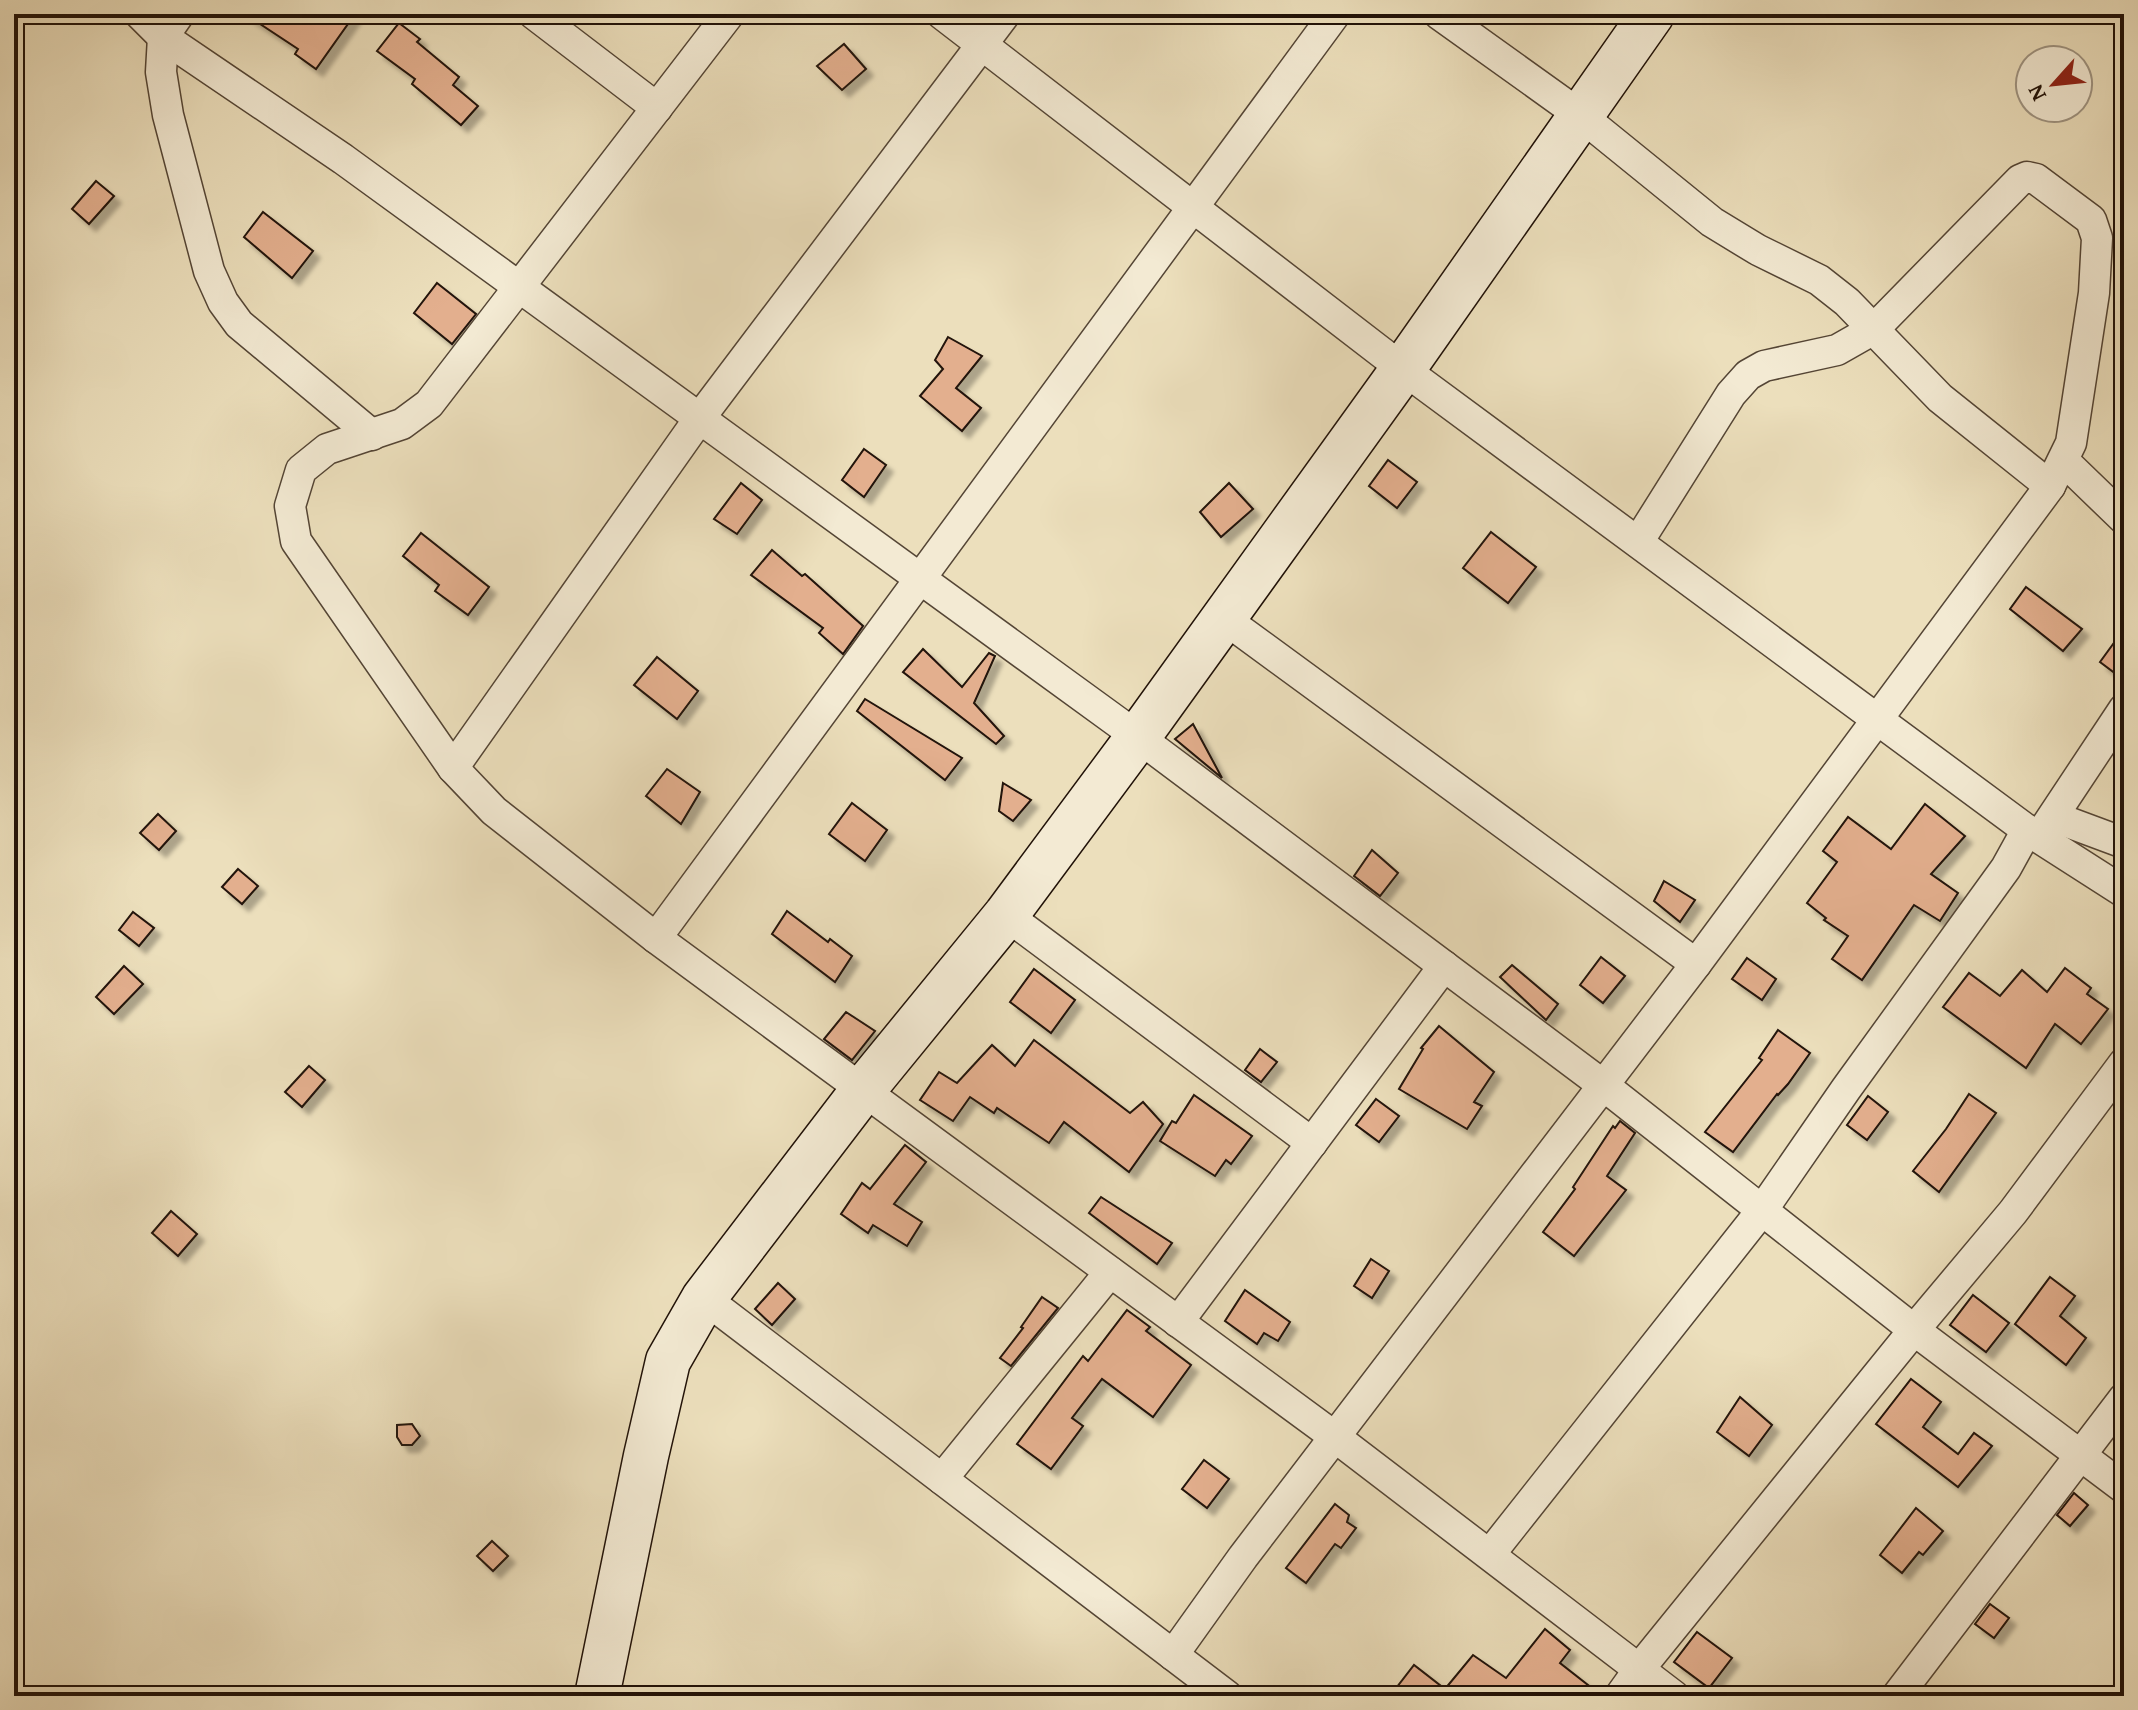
<svg xmlns="http://www.w3.org/2000/svg" width="2138" height="1710" font-family="'Gentium Book Plus',serif">
  <defs>
    <filter id="shadow"><feDropShadow dx="7" dy="7" stdDeviation="2" flood-color="#0004"/></filter>
  </defs>
  <rect width="100%" height="100%" fill="#ecdfbc"/>
  <filter id="stains"><feTurbulence type="fractalNoise" baseFrequency=".0025" numOctaves="4"/><feColorMatrix values="0 0 0 0 .2 0 0 0 0 .09 0 0 0 0 .02 0 0 0 .5 -.17"/></filter>
  <radialGradient id="worn" r=".72"><stop offset=".6" stop-color="#630" stop-opacity="0"/><stop offset="1" stop-color="#630" stop-opacity=".3"/></radialGradient>
  <!-- building -->
  <g fill="#e3af8e" stroke="#211208" stroke-width="2" filter="url(#shadow)">
    <polygon points="245,14 355,14 316,69 295,54 298,49"/>
    <polygon points="399,23 420,39 417,42 459,77 453,85 478,106 461,125 412,84 415,79 377,51"/>
    <polygon points="844,44 866,69 842,90 817,66"/>
    <polygon points="96,181 114,196 89,224 72,209"/>
    <polygon points="263,212 313,251 292,278 244,237"/>
    <polygon points="437,283 476,314 452,344 414,313"/>
    <polygon points="948,337 982,356 956,388 981,408 962,431 920,396 943,369 935,360"/>
    <polygon points="864,449 886,465 864,497 842,480"/>
    <polygon points="1388,460 1417,482 1397,508 1369,486"/>
    <polygon points="741,483 762,500 737,534 714,519"/>
    <polygon points="1229,483 1253,509 1221,537 1200,512"/>
    <polygon points="1491,532 1536,567 1508,603 1463,568"/>
    <polygon points="421,533 489,587 468,615 435,591 439,585 403,556"/>
    <polygon points="772,550 802,576 805,574 863,626 843,654 819,633 823,628 751,575"/>
    <polygon points="2026,587 2082,629 2063,651 2010,609"/>
    <polygon points="2124,629 2124,680 2100,662"/>
    <polygon points="923,649 962,687 989,653 995,656 974,703 1004,736 996,744 903,672"/>
    <polygon points="657,657 698,691 677,719 634,685"/>
    <polygon points="865,699 962,758 945,780 857,711"/>
    <polygon points="1193,724 1222,778 1175,739"/>
    <polygon points="667,769 700,792 681,824 646,796"/>
    <polygon points="1003,783 1031,800 1013,821 999,811"/>
    <polygon points="852,803 887,830 865,861 829,834"/>
    <polygon points="1925,804 1965,836 1931,874 1958,893 1940,921 1914,905 1862,980 1832,959 1848,936 1824,920 1826,918 1807,903 1837,862 1823,851 1848,817 1891,849"/>
    <polygon points="158,814 176,831 159,850 140,833"/>
    <polygon points="1372,850 1398,873 1380,896 1354,876"/>
    <polygon points="238,869 258,886 242,904 222,887"/>
    <polygon points="1664,881 1695,900 1680,922 1654,901"/>
    <polygon points="787,911 828,942 830,939 852,956 835,982 772,934"/>
    <polygon points="133,912 154,928 139,946 119,930"/>
    <polygon points="1601,957 1625,976 1603,1003 1580,985"/>
    <polygon points="1747,958 1776,979 1762,1000 1732,979"/>
    <polygon points="1512,965 1558,1004 1546,1020 1500,977"/>
    <polygon points="124,966 143,984 114,1014 96,997"/>
    <polygon points="2065,968 2091,988 2087,994 2108,1009 2081,1044 2055,1024 2026,1068 1943,1007 1969,973 2000,996 2022,970 2047,992"/>
    <polygon points="1034,969 1075,1000 1051,1033 1010,1002"/>
    <polygon points="846,1012 875,1031 852,1060 824,1039"/>
    <polygon points="1439,1026 1494,1072 1474,1102 1482,1106 1467,1129 1399,1089 1423,1049 1421,1048"/>
    <polygon points="1778,1030 1810,1053 1788,1084 1778,1095 1777,1094 1733,1152 1705,1132 1762,1060 1759,1058"/>
    <polygon points="1034,1040 1130,1113 1143,1102 1163,1124 1129,1172 1064,1122 1049,1143 997,1108 994,1113 970,1097 953,1121 920,1100 939,1072 957,1083 992,1045 1015,1066"/>
    <polygon points="1260,1049 1277,1062 1261,1082 1245,1070"/>
    <polygon points="309,1066 325,1080 302,1107 285,1092"/>
    <polygon points="1969,1094 1996,1113 1939,1192 1913,1171 1946,1129"/>
    <polygon points="1194,1095 1252,1136 1231,1164 1226,1160 1215,1176 1160,1141 1172,1121 1176,1123"/>
    <polygon points="1868,1096 1888,1112 1867,1140 1847,1125"/>
    <polygon points="1376,1099 1399,1116 1379,1142 1356,1125"/>
    <polygon points="1620,1121 1635,1133 1607,1176 1626,1190 1574,1256 1543,1232 1575,1189 1573,1187 1613,1126 1615,1128"/>
    <polygon points="905,1145 926,1162 894,1204 922,1222 907,1246 873,1225 868,1233 841,1214 862,1183 870,1189"/>
    <polygon points="1101,1197 1172,1243 1157,1264 1089,1213"/>
    <polygon points="171,1211 197,1234 178,1256 152,1233"/>
    <polygon points="1371,1259 1389,1271 1372,1298 1354,1286"/>
    <polygon points="2050,1277 2075,1296 2060,1316 2086,1338 2066,1365 2015,1324"/>
    <polygon points="778,1283 795,1299 772,1325 755,1309"/>
    <polygon points="1245,1290 1290,1322 1278,1341 1264,1333 1257,1344 1225,1321"/>
    <polygon points="1973,1295 2009,1323 1986,1352 1950,1325"/>
    <polygon points="1042,1297 1058,1308 1011,1366 1000,1358 1023,1328 1021,1327"/>
    <polygon points="1127,1310 1150,1327 1146,1331 1191,1365 1153,1417 1102,1379 1072,1418 1083,1426 1051,1469 1017,1444 1083,1356 1088,1361"/>
    <polygon points="1911,1379 1941,1402 1923,1427 1958,1454 1974,1433 1992,1446 1958,1487 1876,1424"/>
    <polygon points="1740,1397 1772,1425 1749,1456 1717,1432"/>
    <polygon points="412,1424 420,1436 412,1445 402,1445 397,1437 397,1425"/>
    <polygon points="1204,1460 1229,1479 1207,1508 1182,1489"/>
    <polygon points="2074,1493 2088,1505 2070,1526 2057,1515"/>
    <polygon points="1335,1504 1349,1515 1347,1522 1356,1528 1341,1548 1335,1544 1306,1583 1286,1568"/>
    <polygon points="1916,1508 1943,1531 1923,1555 1919,1552 1902,1573 1880,1555"/>
    <polygon points="492,1541 508,1556 493,1571 477,1556"/>
    <polygon points="1990,1604 2009,1618 1994,1638 1975,1624"/>
    <polygon points="1545,1629 1570,1650 1560,1663 1602,1696 1390,1696 1414,1665 1445,1689 1473,1655 1506,1678"/>
    <polygon points="1697,1632 1732,1658 1709,1688 1674,1662"/>
  </g>
  <g fill="none" stroke-linecap="round" stroke-linejoin="round">
    <defs>
      <g id="street">
        <polyline points="140,14 163,37 343,159 1138,737 1603,1085 1914,1330 2124,1488"/>
        <polyline points="179,14 163,37 161,72 168,115 209,271 223,302 239,324 372,435"/>
        <polyline points="534,14 657,108"/>
        <polyline points="729,14 429,404 402,424 327,449 301,470 290,506 296,541 453,768 494,811 656,938 1335,1437 1674,1696"/>
        <polyline points="942,14 1403,369 2027,830 2124,892"/>
        <polyline points="1439,14 1580,115 1712,222 1758,250 1819,280 1847,302 1940,398 2050,486"/>
        <polyline points="2064,461 2124,519"/>
        <polyline points="1222,617 1696,964"/>
        <polyline points="453,768 699,419 1005,14"/>
        <polyline points="2054,817 2124,843"/>
        <polyline points="2039,837 2124,709"/>
        <polyline points="1006,915 1312,1143"/>
        <polyline points="656,938 1335,14"/>
        <polyline points="704,1298 1227,1696"/>
        <polyline points="1178,1322 1444,966"/>
        <polyline points="942,1479 1110,1272"/>
        <polyline points="1490,1554 1763,1209 1846,1089 2006,868 2027,830"/>
        <polyline points="1173,1655 1243,1557 1696,964 2050,486 2071,443 2094,293 2097,238 2091,220 2036,179 2027,177 2020,180 1874,329 1837,350 1764,366 1748,375 1731,394 1638,542"/>
        <polyline points="1620,1696 1640,1668 1914,1330 2013,1212 2124,1063"/>
        <polyline points="1897,1696 2124,1398"/>
      </g>
      <polyline id="secondary" points="597,1696 646,1456 668,1361 704,1298 863,1090 1006,915 1138,737 1403,369 1652,14"/>
    </defs>
    <!-- street casing -->
    <use href="#street" stroke="#544535" stroke-width="33"/>
    <!-- secondary casing -->
    <use href="#secondary" stroke="#211208" stroke-width="47"/>
    <!-- street -->
    <use href="#street" stroke="#f3ead3" stroke-width="30"/>
    <!-- secondary -->
    <use href="#secondary" stroke="#f3ead3" stroke-width="44"/>
  </g>
  <!-- margin -->
  <rect width="2138" height="1710" fill="none" stroke="#ecdfbc" stroke-width="48"/>
  <rect x="16" y="16" width="2106" height="1678" fill="none" stroke="#211208" stroke-width="4"/>
  <rect x="24" y="24" width="2090" height="1662" fill="none" stroke="#211208" stroke-width="2"/>
  <!-- north arrow -->
  <g transform="translate(2054 84) rotate(243)"><circle r="38" fill="#f3ead3" stroke="#9f9482" stroke-width="2"/>
  <path d="M0-6L14 30L0 20L-14 30Z" fill="#8f2418"/>
  <text y="-12" font-size="22" font-weight="bold" text-anchor="middle" fill="#211208">N</text>
  </g>
  <rect width="100%" height="100%" filter="url(#stains)"/>
  <rect width="100%" height="100%" fill="url(#worn)"/>
</svg>
